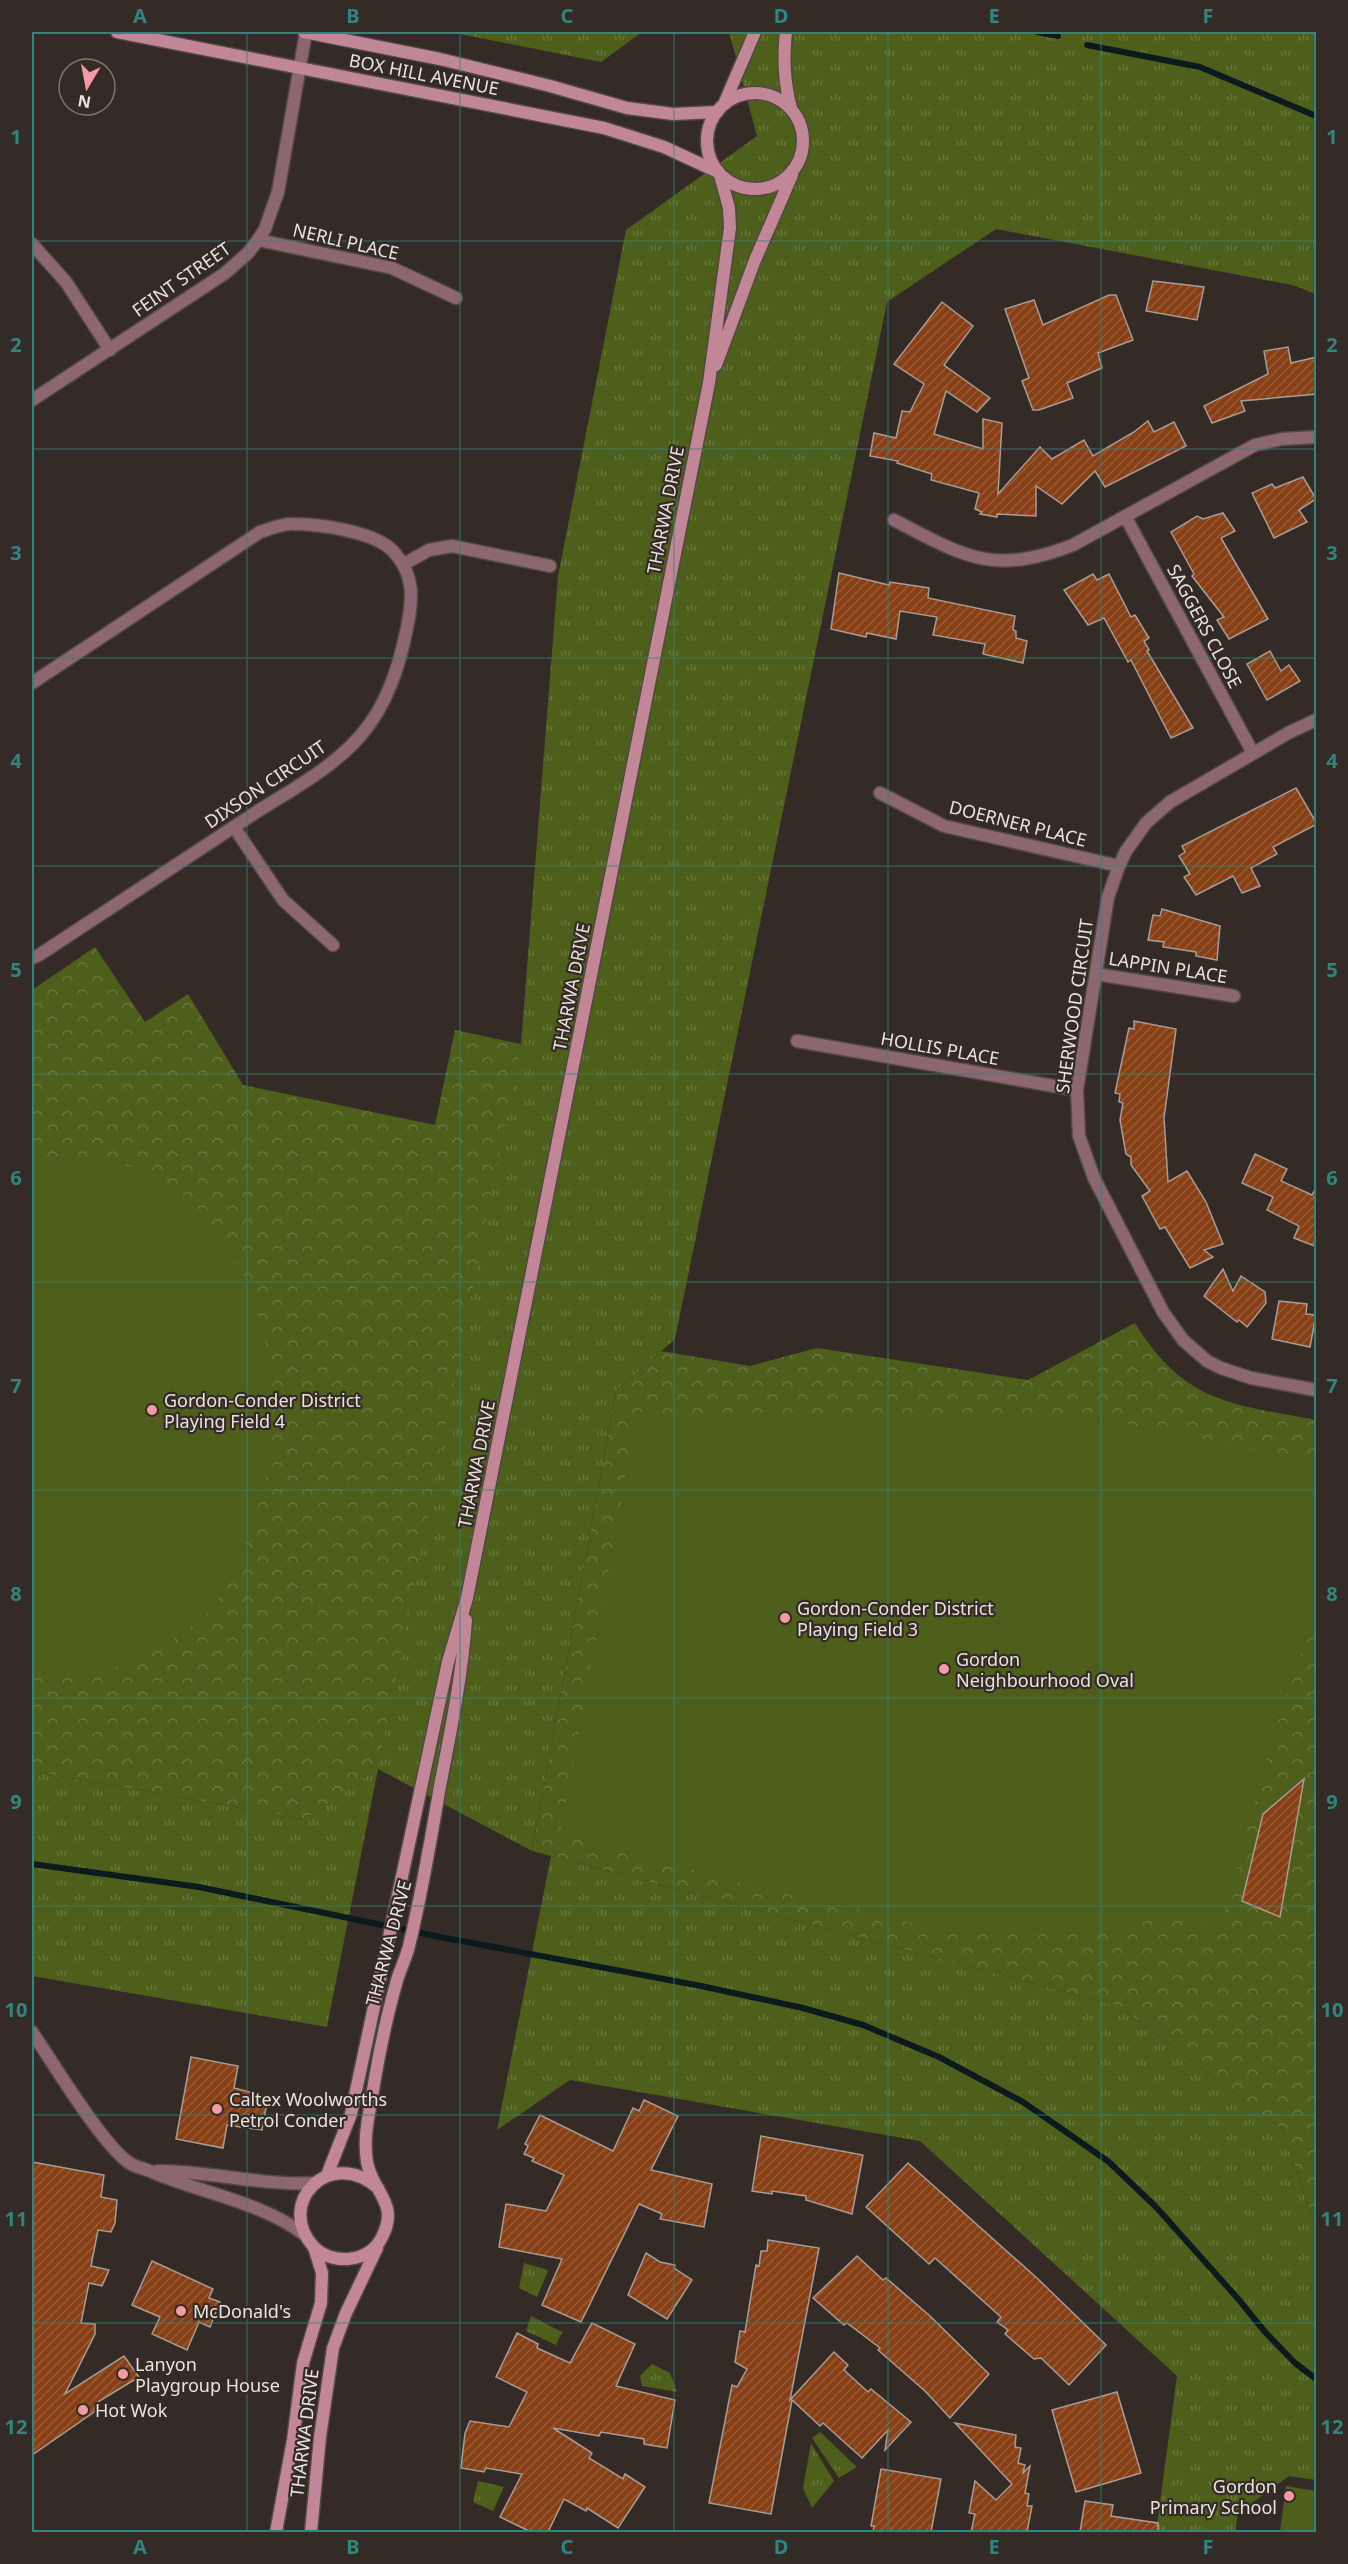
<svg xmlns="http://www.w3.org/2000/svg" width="1348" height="2564" font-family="'Noto Sans',sans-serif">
  <defs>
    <pattern id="grass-tufts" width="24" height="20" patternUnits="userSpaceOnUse" patternTransform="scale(1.5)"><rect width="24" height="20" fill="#4d5f1b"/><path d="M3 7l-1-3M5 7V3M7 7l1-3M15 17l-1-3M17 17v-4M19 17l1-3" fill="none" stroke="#67763c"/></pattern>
    <pattern id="forest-crowns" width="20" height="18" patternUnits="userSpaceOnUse" patternTransform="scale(1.5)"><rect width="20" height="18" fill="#4d5f1b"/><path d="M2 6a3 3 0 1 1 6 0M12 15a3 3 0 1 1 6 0" fill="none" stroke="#67763c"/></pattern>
    <pattern id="building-hatch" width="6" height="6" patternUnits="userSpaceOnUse" patternTransform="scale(1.5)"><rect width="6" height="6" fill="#874016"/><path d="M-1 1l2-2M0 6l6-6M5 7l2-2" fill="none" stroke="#985b37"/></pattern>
  </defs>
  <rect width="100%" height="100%" fill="#352b26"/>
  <!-- grass -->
  <g fill="url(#grass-tufts)">
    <polygon points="450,32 642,32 601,62"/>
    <polygon points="729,32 1316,32 1316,294 1292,285 996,229 887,302 675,1339 616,1391 532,1851 378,1769 327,2027 32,1976 32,1771 305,1819 521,1044 558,576 626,230 757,136"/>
    <polygon points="551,1856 1119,2006 1283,2130 1316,2231 1316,2480 1289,2476 1238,2513 1235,2532 1156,2532 1177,2376 920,2141 570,2080 497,2130"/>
    <polygon points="524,2263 545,2269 548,2271 537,2297 519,2288"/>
    <polygon points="531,2316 562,2332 556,2345 526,2331"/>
    <polygon points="652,2364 670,2373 677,2392 642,2386 640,2376"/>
    <polygon points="820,2432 857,2467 839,2478 812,2438"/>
    <polygon points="811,2443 834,2481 812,2508 803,2488"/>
    <polygon points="478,2481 504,2487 493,2511 473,2502"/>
  </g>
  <!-- forest -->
  <g fill="url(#forest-crowns)">
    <polygon points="95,947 145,1022 188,994 243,1085 435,1125 455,1030 521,1044 378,1769 305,1819 32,1771 32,990"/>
    <path d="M1135,1323C1184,1403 1231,1404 1316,1420V2231L1283,2130L1119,2006L532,1851L616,1391L661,1351L750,1366L817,1348L1028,1380Z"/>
  </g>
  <!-- garden -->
  <g fill="#4d5f1b">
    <path d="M37,1157C82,1158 120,1157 160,1180C241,1225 276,1336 272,1424C270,1461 262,1499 249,1534C240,1561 226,1593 206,1613C176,1642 132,1668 90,1672C71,1673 51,1671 32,1670V1158Z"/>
    <polygon points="634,1412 1110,1421 1316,1461 1316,1611 1276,1726 1220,1928 1157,1917 1103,1934 1047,1928 965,1935 756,1887 560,1834 621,1505"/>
    <polygon points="1286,2486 1316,2491 1316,2532 1280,2532"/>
  </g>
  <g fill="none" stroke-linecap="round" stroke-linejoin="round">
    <!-- stream -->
    <g stroke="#0a1a1d" stroke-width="6">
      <polyline points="1037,32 1058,36"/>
      <polyline points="1087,45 1200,67 1316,116"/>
      <polyline points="32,1864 199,1887 440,1937 701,1986 803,2008 863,2025 939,2057 1023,2102 1109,2162 1156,2207 1240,2301 1265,2332 1295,2363 1316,2379"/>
    </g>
  </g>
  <!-- building -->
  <g fill="url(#building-hatch)" stroke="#a89c95" stroke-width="1.5">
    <polygon points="1153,281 1204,287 1197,320 1146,311"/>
    <polygon points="1109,295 1116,295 1133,340 1098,353 1102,368 1067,383 1073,398 1039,410 1033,410 1022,381 1029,378 1005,309 1034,300 1043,325"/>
    <polygon points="942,302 973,326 944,365 990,398 977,412 946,391 934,434 983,449 983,419 1002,423 998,494 1040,447 1052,459 1084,440 1093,456 1134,432 1148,421 1154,432 1174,422 1186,446 1105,487 1095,471 1062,504 1036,486 1036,516 997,514 997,517 980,514 982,512 975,509 979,493 931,480 932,474 897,463 898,461 870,456 874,433 896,438 902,411 910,412 924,384 894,364"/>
    <polygon points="1288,347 1291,363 1317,357 1317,394 1241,401 1245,411 1212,423 1204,406 1268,374 1264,351"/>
    <polygon points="1303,477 1316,499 1299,510 1307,522 1274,538 1252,493 1272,484 1275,488"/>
    <polygon points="1223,513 1235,531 1221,538 1268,619 1229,639 1217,620 1224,617 1192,576 1194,574 1171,532 1197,516 1203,519"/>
    <polygon points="839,573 889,585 890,582 929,588 928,598 1015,616 1013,630 1016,631 1016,638 1027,641 1023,663 983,654 985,644 933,635 937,617 900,611 896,639 867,633 866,637 831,629"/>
    <polygon points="1093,574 1097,580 1109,574 1131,617 1135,615 1149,638 1144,641 1149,650 1147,651 1193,728 1171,738 1131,660 1128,662 1104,618 1088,625 1064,590"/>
    <polygon points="1270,651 1281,671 1289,665 1300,681 1267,700 1247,664"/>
    <polygon points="1296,788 1317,824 1273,847 1277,854 1251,868 1260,886 1242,893 1233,876 1196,895 1184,877 1190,874 1179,856 1185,852 1182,846"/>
    <polygon points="1162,909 1220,926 1217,960 1196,956 1196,952 1163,947 1164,942 1148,940 1153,915 1160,916"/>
    <polygon points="1134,1021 1176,1029 1164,1118 1168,1182 1187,1171 1206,1202 1223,1244 1204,1250 1213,1257 1190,1268 1165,1227 1160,1229 1142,1196 1150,1191 1131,1165 1131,1157 1126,1154 1120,1120 1123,1103 1119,1102 1120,1094 1115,1093 1129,1028 1134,1029"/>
    <polygon points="1255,1154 1287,1169 1281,1181 1312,1195 1317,1186 1317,1247 1294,1238 1299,1226 1267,1210 1273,1197 1242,1183"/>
    <polygon points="1223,1269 1233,1291 1241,1276 1265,1292 1266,1303 1247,1327 1239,1320 1237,1322 1204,1296"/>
    <polygon points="1279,1301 1307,1304 1306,1314 1316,1315 1310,1347 1272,1339"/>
    <polygon points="1304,1779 1280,1917 1242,1901 1263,1814"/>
    <polygon points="191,2057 238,2066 234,2088 268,2097 262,2130 227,2125 223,2148 176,2139"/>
    <polygon points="644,2100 678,2116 651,2170 712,2184 704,2227 660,2219 662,2214 639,2204 581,2322 542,2305 562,2259 499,2247 506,2204 546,2211 564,2175 532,2161 534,2158 524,2154 528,2146 525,2144 540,2115 613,2151 633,2108 639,2111"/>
    <polygon points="761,2136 863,2155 852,2214 806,2200 806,2196 772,2191 772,2194 752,2191"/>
    <polygon points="32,2162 104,2175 101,2197 117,2200 115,2223 111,2232 98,2230 91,2266 109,2270 102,2286 89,2283 81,2323 95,2324 95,2334 65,2394 124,2356 139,2377 96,2403 94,2412 32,2455"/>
    <polygon points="908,2163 1038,2279 1106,2345 1069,2385 1041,2358 1034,2359 1005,2334 1008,2330 997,2322 1001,2317 935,2258 929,2264 866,2207"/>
    <polygon points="768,2240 819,2248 790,2400 834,2352 848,2365 844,2370 868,2392 871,2389 911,2422 885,2450 888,2430 862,2458 823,2423 820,2426 792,2400 771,2514 709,2503 732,2385 737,2387 747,2369 735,2362 740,2331 745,2332 756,2265 759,2266 761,2251 767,2251"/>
    <polygon points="646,2253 660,2262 675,2265 674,2268 692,2280 667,2319 628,2295"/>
    <polygon points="857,2256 883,2280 886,2278 930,2316 989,2374 950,2418 925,2391 878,2350 880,2348 847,2323 844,2325 813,2298"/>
    <polygon points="152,2261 213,2289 209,2298 220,2302 210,2327 199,2322 187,2350 152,2334 160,2317 132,2305"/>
    <polygon points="592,2323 635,2344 616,2386 675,2400 667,2448 644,2444 644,2439 601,2432 599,2436 553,2428 592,2453 589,2458 623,2479 625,2474 645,2487 618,2528 587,2508 586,2511 564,2499 548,2532 531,2532 500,2517 522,2474 486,2468 484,2472 461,2468 465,2433 470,2421 509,2427 527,2392 496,2377 517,2333 538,2344 537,2348 570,2363"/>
    <polygon points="1117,2392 1141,2473 1076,2492 1052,2410"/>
    <polygon points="955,2423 1016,2435 1015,2447 1021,2448 1018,2463 1025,2465 1023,2473 1030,2466 1025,2493 1029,2494 1027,2506 1032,2506 1027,2532 971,2532 975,2514 969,2513 975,2481 996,2500 1012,2484"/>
    <polygon points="881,2469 941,2479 931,2532 873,2532 874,2526 871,2526"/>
    <polygon points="1085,2501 1113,2505 1111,2516 1158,2523 1158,2532 1080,2532"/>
  </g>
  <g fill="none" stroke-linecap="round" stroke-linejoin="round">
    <defs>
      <g id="street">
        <polyline points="258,240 392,268 456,298"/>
        <polyline points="32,244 66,282 110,350"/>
        <polyline points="32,400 224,274 248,253 258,240 265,229 278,192 306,32"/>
        <polyline points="1125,516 1253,753"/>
        <path d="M894,520C965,557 993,576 1073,545L1255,445L1282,439L1316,437"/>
        <polyline points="404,564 429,550 452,546 550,566"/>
        <path d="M32,683L260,532C270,529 281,524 291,524C318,524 375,531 394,552C415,576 413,598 407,628C399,667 387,705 361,735C333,768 291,790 255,813C183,861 111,908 39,955L32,958"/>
        <polyline points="1316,720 1290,732 1170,802 1146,823 1126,851 1119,866 1108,897 1077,1090 1079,1136 1094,1178 1163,1312 1183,1340 1207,1361 1221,1368 1251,1378 1316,1390"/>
        <polyline points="880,793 944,826 1119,866"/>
        <polyline points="234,827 283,900 333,945"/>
        <polyline points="1096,974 1234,996"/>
        <polyline points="797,1041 1077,1090"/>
        <path d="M32,2032C52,2061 104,2148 131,2164C139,2168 149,2170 157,2174C206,2194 263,2203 305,2235"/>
        <path d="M158,2171C211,2171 262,2186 315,2183"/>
      </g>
      <g id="secondary">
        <polyline points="117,32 604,128 664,147 718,172"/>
        <polyline points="304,32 440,59 550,86 627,108 673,114 717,112"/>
        <path d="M786,32C783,58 784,82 791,108"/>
        <circle cx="755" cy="141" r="48"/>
        <polyline points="724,104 755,32"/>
        <polyline points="716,365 755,260 792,175"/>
        <polyline points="327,2175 351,2114 448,1662 467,1598 709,383 730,228 729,208 720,175"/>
        <path d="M378,2188C330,2146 275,2203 313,2246C331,2266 370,2263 382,2237C400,2203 372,2192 367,2162C363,2137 369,2115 373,2090C379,2054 386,2019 396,1984C399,1971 406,1959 409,1946C422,1893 431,1839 440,1786C451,1730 462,1676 466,1620"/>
        <polyline points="276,2532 293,2440 303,2363 321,2303 322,2273 314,2247"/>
        <polyline points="311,2532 320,2437 333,2348 346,2313 377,2248"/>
      </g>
    </defs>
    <!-- street casing -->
    <use href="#street" stroke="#524844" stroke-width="15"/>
    <!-- secondary casing -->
    <use href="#secondary" stroke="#524844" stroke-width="15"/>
    <!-- street -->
    <use href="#street" stroke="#8c6770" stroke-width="12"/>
    <!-- secondary -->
    <use href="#secondary" stroke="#c28796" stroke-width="12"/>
  </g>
  <!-- grid -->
  <path fill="none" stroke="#30867f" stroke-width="1.5" stroke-opacity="0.55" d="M247,32V2532M460,32V2532M674,32V2532M888,32V2532M1101,32V2532M32,241H1316M32,449H1316M32,658H1316M32,866H1316M32,1074H1316M32,1282H1316M32,1490H1316M32,1698H1316M32,1906H1316M32,2115H1316M32,2323H1316"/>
  <!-- markers -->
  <g fill="#f49aa4" stroke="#352b26" stroke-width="2">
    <circle cx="152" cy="1410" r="6"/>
    <circle cx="785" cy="1618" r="6"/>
    <circle cx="944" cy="1669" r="6"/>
    <circle cx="217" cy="2109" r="6"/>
    <circle cx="181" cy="2311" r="6"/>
    <circle cx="123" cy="2374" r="6"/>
    <circle cx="83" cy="2410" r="6"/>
    <circle cx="1289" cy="2496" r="6"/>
  </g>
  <g text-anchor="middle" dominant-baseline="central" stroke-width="4.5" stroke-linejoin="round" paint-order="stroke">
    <!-- street labels -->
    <g font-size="18" fill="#e9e2df" stroke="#352b26">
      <text transform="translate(424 74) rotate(11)">BOX HILL AVENUE</text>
      <text transform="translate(346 241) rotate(13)">NERLI PLACE</text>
      <text transform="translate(181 279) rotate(-35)">FEINT STREET</text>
      <text transform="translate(665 510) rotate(-79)">THARWA DRIVE</text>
      <text transform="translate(1205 626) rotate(62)">SAGGERS CLOSE</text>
      <text transform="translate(265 784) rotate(-34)">DIXSON CIRCUIT</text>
      <text transform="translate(1018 823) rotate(14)">DOERNER PLACE</text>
      <text transform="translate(1168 967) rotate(9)">LAPPIN PLACE</text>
      <text transform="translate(571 987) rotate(-79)">THARWA DRIVE</text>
      <text transform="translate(1074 1006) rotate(-82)">SHERWOOD CIRCUIT</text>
      <text transform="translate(940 1048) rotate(10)">HOLLIS PLACE</text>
      <text transform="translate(476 1464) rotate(-79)">THARWA DRIVE</text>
      <text transform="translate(388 1943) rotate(-75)">THARWA DRIVE</text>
      <text transform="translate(304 2433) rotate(-83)">THARWA DRIVE</text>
    </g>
    <!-- poi labels -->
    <g font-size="18" fill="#e9e2df" stroke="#352b26" text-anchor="start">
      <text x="164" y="1400">Gordon-Conder District<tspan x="164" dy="21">Playing Field 4</tspan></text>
      <text x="797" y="1608">Gordon-Conder District<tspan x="797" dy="21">Playing Field 3</tspan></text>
      <text x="956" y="1659">Gordon<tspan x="956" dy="21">Neighbourhood Oval</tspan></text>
      <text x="229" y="2099">Caltex Woolworths<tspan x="229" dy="21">Petrol Conder</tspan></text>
      <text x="193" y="2311">McDonald's</text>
      <text x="135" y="2364">Lanyon<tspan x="135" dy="21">Playgroup House</tspan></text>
      <text x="95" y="2410">Hot Wok</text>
      <text x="1277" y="2486" text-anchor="end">Gordon<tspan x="1277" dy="21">Primary School</tspan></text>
    </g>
  </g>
  <!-- border -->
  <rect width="1348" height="2564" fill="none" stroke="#352b26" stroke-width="66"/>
  <!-- north arrow -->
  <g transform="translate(87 87) rotate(190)"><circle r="28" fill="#352b26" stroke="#7d7470" stroke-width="1.5"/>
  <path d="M0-4.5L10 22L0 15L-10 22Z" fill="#f49aa4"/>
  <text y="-9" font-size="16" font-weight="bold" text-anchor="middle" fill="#e9e2df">N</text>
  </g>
  <rect x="33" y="33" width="1282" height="2498" fill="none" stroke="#30867f" stroke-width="2"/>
  <g font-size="20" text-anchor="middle" font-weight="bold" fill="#30867f">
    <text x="140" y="23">A</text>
    <text x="353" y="23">B</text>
    <text x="567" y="23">C</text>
    <text x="781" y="23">D</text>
    <text x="994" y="23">E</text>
    <text x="1208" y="23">F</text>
    <text x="16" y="144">1</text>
    <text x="1332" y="144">1</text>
    <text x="16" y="352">2</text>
    <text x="1332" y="352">2</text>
    <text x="16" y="560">3</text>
    <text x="1332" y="560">3</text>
    <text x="16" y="768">4</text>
    <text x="1332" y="768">4</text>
    <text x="16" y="977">5</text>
    <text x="1332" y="977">5</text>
    <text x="16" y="1185">6</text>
    <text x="1332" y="1185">6</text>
    <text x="16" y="1393">7</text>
    <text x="1332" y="1393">7</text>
    <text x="16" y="1601">8</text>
    <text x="1332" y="1601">8</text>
    <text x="16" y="1809">9</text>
    <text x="1332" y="1809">9</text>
    <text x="16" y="2017">10</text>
    <text x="1332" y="2017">10</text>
    <text x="16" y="2226">11</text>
    <text x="1332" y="2226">11</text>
    <text x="16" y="2434">12</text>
    <text x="1332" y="2434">12</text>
    <text x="140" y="2554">A</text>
    <text x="353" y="2554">B</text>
    <text x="567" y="2554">C</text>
    <text x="781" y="2554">D</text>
    <text x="994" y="2554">E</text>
    <text x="1208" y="2554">F</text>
  </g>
</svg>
